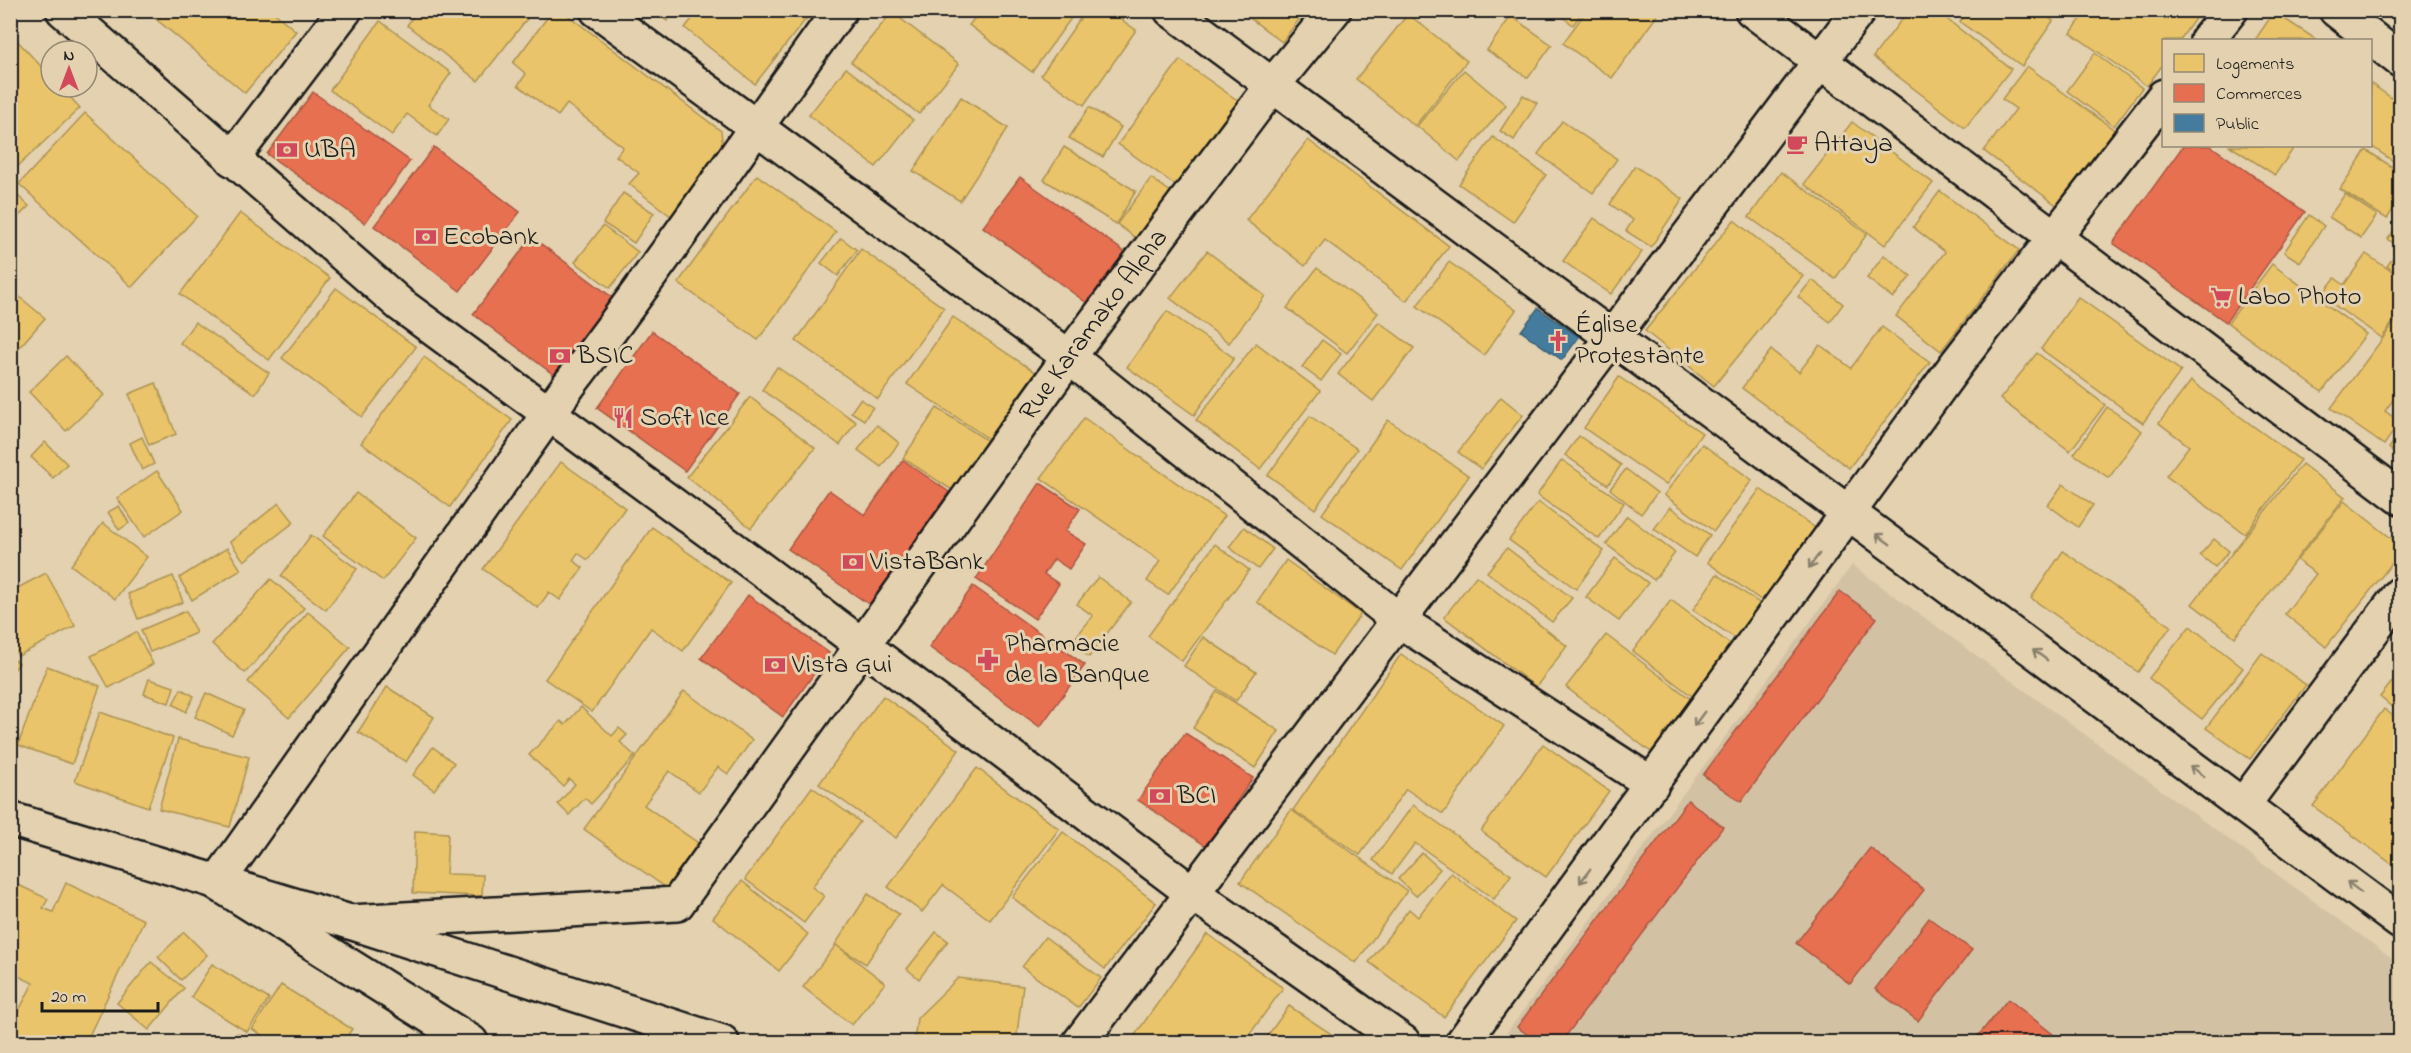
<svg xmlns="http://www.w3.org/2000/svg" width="2411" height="1053" font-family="'Indie Flower',sans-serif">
  <rect width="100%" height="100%" fill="#e3d1af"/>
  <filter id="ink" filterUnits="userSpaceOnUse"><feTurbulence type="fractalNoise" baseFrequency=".0167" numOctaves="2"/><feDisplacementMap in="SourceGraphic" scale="12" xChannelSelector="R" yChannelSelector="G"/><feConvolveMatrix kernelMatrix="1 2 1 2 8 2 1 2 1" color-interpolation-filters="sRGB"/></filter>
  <g filter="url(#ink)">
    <!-- built -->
    <polygon fill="#d2c2a3" points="1852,565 2400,964 2400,1042 1500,1042"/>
    <!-- homes -->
    <g fill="#e9c46a" stroke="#ac9253" stroke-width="1.5">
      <polygon points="145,10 271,10 296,31 245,93"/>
      <polygon points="418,10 534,10 478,81 407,25"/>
      <polygon points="553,10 561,10 721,131 725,166 681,224 629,184 639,173 616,156 623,147 567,104 558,116 518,85 526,74 513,63"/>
      <polygon points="652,10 675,10 667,21"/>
      <polygon points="699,10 813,10 755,84 685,28"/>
      <polygon points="981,10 1077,10 1032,72 969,25"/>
      <polygon points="1086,10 1107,10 1136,30 1084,105 1041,75"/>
      <polygon points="1239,10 1306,10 1282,42"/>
      <polygon points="1554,10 1584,10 1573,25"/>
      <polygon points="1587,10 1661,10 1612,78 1563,43"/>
      <polygon points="1909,10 1935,10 2011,69 1965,128 1873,57"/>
      <polygon points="1968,10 2038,10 2053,21 2022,66 1960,22"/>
      <polygon points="2087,10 2201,10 2180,40 2164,40 2164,63 2147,86 2071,33"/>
      <polygon points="892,12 959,64 919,114 851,62"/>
      <polygon points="2274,12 2317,40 2255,40"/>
      <polygon points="1408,14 1467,61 1415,126 1356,79"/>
      <polygon points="1511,16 1552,45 1528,78 1487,50"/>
      <polygon points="380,21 451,73 428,105 449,119 437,136 407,114 392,135 330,90"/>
      <polygon points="12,35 51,77 51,87 61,87 80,108 16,168 10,163"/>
      <polygon points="2095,53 2142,88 2114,126 2067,91"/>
      <polygon points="1180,60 1244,105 1182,190 1118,144"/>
      <polygon points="2027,66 2124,137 2067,213 1984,151 2016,109 2002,99"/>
      <polygon points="846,68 913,120 876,167 809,115"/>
      <polygon points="1464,70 1506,105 1459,161 1417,126"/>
      <polygon points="2370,83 2400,104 2400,166 2370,145"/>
      <polygon points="1523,95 1537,103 1514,140 1500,131"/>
      <polygon points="961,97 1008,128 960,201 913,171"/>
      <polygon points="1089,107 1121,127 1103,157 1069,138"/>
      <polygon points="85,113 197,216 132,287 19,184"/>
      <polygon points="1562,121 1617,159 1593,193 1538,154"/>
      <polygon points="1852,122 1933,183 1885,245 1804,184"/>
      <polygon points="1493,137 1546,175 1513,222 1459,184"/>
      <polygon points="1308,140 1449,246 1406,301 1325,240 1305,266 1246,220"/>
      <polygon points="2230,146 2295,146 2275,175"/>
      <polygon points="1064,147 1136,191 1116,224 1044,180"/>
      <polygon points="2366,150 2400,172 2400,198 2387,219 2340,189"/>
      <polygon points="1635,166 1683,199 1651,247 1626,231 1633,220 1610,204"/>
      <polygon points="1781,172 1867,234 1835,279 1749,217"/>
      <polygon points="757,175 836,232 758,340 678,283"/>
      <polygon points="1151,178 1175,195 1141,242 1117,224"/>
      <polygon points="10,189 29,206 10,225"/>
      <polygon points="1940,191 2019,250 1941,351 1896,316 1945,252 1913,227"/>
      <polygon points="623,193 654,213 634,243 603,223"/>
      <polygon points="2345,194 2377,215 2361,238 2329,217"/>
      <polygon points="240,213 330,278 269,360 180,294"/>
      <polygon points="2309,215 2324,226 2300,262 2284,252"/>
      <polygon points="1594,218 1642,252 1611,294 1563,261"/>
      <polygon points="1734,220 1803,276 1714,386 1645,331"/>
      <polygon points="2400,222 2400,248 2388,239"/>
      <polygon points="603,226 638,252 610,288 575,262"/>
      <polygon points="841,238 857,250 838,276 821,263"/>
      <polygon points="861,249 944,308 878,399 796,341"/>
      <polygon points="2399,250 2400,251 2400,276 2387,266"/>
      <polygon points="1207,251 1265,296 1229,343 1170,298"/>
      <polygon points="2366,254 2400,277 2400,312 2382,338 2321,296 2335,278 2344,285"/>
      <polygon points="1884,255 1911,276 1893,298 1867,278"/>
      <polygon points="1449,262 1516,310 1484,355 1417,306"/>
      <polygon points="2272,264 2366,334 2322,392 2228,323"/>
      <polygon points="1317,268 1378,313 1347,353 1287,308"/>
      <polygon points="1812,280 1843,304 1830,322 1798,297"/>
      <polygon points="336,288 416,347 362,417 282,358"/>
      <polygon points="10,289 45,318 10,358"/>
      <polygon points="2078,297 2181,371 2143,423 2041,349"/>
      <polygon points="1167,311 1234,358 1194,415 1127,367"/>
      <polygon points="2400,315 2400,390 2385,411 2400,422 2384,445 2331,408"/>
      <polygon points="953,317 1038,374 992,441 907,384"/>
      <polygon points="195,322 269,373 255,394 180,343"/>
      <polygon points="1379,322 1414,348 1373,401 1338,374"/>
      <polygon points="1882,327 1930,362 1849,468 1742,388 1771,350 1799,372 1820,345 1851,368"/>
      <polygon points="1322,340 1341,354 1321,381 1302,367"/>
      <polygon points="1256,343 1320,391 1260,469 1196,420"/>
      <polygon points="2037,353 2105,405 2070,451 2000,399"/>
      <polygon points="66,356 104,395 66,431 29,392"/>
      <polygon points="424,357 512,420 450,507 361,443"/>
      <polygon points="777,367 856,422 840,445 762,390"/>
      <polygon points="1619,377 1702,433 1666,485 1584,428"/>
      <polygon points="2191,381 2300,460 2245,534 2166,476 2189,446 2159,423"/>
      <polygon points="156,383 176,434 149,445 129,394"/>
      <polygon points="750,397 815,448 751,528 687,477"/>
      <polygon points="1501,397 1523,415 1481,469 1458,452"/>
      <polygon points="860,399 873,407 864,420 851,412"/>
      <polygon points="2107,407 2142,431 2109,478 2074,454"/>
      <polygon points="937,408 991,443 958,494 903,458"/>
      <polygon points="1310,416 1357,449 1315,509 1268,475"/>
      <polygon points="1084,418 1224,516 1168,595 1147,581 1160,561 1041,478"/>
      <polygon points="1388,420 1469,476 1402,570 1322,514"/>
      <polygon points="877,425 899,443 881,467 858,450"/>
      <polygon points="2400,432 2400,457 2389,448"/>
      <polygon points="1579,436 1621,465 1608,485 1565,455"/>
      <polygon points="142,437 154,464 142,470 130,443"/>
      <polygon points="45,442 67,464 53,478 31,457"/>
      <polygon points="1702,444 1752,480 1714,531 1664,495"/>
      <polygon points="1562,460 1624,503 1599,539 1537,495"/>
      <polygon points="561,462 625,508 588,560 578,553 573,560 583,568 560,600 549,592 538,608 483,569"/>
      <polygon points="2302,464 2345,497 2235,637 2192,604"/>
      <polygon points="1626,469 1657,493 1641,514 1610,489"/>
      <polygon points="157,471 183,510 144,537 117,498"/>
      <polygon points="2063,484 2093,505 2078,527 2048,505"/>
      <polygon points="1760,489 1818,530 1765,603 1707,562"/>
      <polygon points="356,493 416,538 383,581 323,536"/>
      <polygon points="2344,501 2400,545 2400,553 2326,647 2285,614 2316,574 2297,560"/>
      <polygon points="1538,502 1604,551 1576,589 1509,540"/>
      <polygon points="279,503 294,522 244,561 230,542"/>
      <polygon points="119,506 129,523 119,530 108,512"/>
      <polygon points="1670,507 1710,535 1695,557 1654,529"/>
      <polygon points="1627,516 1675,553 1654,580 1606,544"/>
      <polygon points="103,523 147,557 115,599 71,565"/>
      <polygon points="652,527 731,583 683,651 651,628 592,712 545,679"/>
      <polygon points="1244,527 1273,549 1258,569 1229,547"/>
      <polygon points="311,535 357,569 326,610 281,576"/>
      <polygon points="2214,539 2229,551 2215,567 2200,555"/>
      <polygon points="1215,544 1249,570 1182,661 1148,636"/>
      <polygon points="227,548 241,570 192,600 179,578"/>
      <polygon points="1507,548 1572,598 1552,622 1487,572"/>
      <polygon points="2063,551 2171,626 2138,672 2031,598"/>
      <polygon points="1615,558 1648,583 1619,621 1586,597"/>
      <polygon points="1286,560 1361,614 1332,655 1257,602"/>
      <polygon points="46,573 75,626 18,656 10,642 10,592"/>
      <polygon points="1717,574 1765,607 1741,642 1693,610"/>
      <polygon points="173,576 183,602 138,619 128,594"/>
      <polygon points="1476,576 1567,646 1536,687 1444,617"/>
      <polygon points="1098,577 1131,602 1089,657 1071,643 1093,616 1077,604"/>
      <polygon points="271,579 304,608 245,673 212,644"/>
      <polygon points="1671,600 1730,644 1692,696 1633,651"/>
      <polygon points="186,611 196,633 150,652 141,630"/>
      <polygon points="308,612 350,647 289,718 248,682"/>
      <polygon points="2190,626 2243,668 2202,719 2149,678"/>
      <polygon points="136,632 153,664 109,688 91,656"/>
      <polygon points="1606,635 1692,700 1651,752 1566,687"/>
      <polygon points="1203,637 1256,672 1236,701 1184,666"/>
      <polygon points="2262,653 2306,685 2250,759 2206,728"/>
      <polygon points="1401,654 1504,726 1443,814 1406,789 1360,855 1293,810"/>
      <polygon points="10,657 19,663 10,676"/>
      <polygon points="47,666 100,686 72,764 18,745"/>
      <polygon points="2400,672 2400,714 2380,697"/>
      <polygon points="149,679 174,687 169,703 144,694"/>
      <polygon points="387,687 434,717 406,762 358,732"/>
      <polygon points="181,689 194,696 186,712 173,704"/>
      <polygon points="684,691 752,740 728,774 718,767 699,792 669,771 644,805 701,845 669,890 584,829"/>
      <polygon points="1217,691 1279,731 1255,768 1193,728"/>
      <polygon points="206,693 244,710 232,735 195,717"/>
      <polygon points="883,696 959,750 896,838 819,784"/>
      <polygon points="581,707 612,736 619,728 627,735 620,742 635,756 591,804 585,798 569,815 558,804 575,784 569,779 563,786 529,755 561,721 565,725"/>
      <polygon points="2384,709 2400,721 2400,870 2313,806"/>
      <polygon points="100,712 173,738 148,807 75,781"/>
      <polygon points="178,739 249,757 230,827 159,809"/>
      <polygon points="1543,744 1609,791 1546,877 1481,831"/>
      <polygon points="433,747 454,763 434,790 413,775"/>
      <polygon points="977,768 1059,829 990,920 943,885 922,912 888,887"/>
      <polygon points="812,787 860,822 812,887 824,896 804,923 745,879"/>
      <polygon points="1413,805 1511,875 1494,899 1415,843 1392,874 1373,860"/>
      <polygon points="1291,810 1407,891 1356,963 1240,882"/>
      <polygon points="415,831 448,833 446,874 483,875 482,896 413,893"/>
      <polygon points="1063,832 1156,903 1105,969 1012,897"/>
      <polygon points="1422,853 1440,869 1416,896 1398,879"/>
      <polygon points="1451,873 1516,921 1444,1017 1369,962 1409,909 1418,917"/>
      <polygon points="10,881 48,899 43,908 53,912 66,883 144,920 86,1042 10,1042 10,1028 33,983 10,972"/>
      <polygon points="742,881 808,934 779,971 713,918"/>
      <polygon points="868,894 899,914 866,964 835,945"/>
      <polygon points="184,932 207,955 181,980 158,957"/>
      <polygon points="936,932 948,941 919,979 907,969"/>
      <polygon points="1207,934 1283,988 1244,1042 1130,1042"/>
      <polygon points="1045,937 1101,978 1078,1008 1022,967"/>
      <polygon points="836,945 885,983 852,1025 803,987"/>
      <polygon points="151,962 184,988 149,1030 117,1003"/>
      <polygon points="212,964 269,999 247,1032 191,997"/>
      <polygon points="958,978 1023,986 1016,1042 914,1042 917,1018"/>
      <polygon points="281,985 352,1029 343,1042 273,1042 252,1029"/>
      <polygon points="1289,1006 1339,1039 1341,1042 1263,1042"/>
      <polygon points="238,1033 250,1042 230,1042"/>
    </g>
    <!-- shops -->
    <g fill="#e76f51" stroke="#aa5641" stroke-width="1.5">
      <polygon points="313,92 410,161 365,223 267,154"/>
      <polygon points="2183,146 2211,146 2305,212 2226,322 2113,243"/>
      <polygon points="434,147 520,212 460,291 374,226"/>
      <polygon points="1020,177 1133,258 1095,309 983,227"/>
      <polygon points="532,237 625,307 566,384 473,314"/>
      <polygon points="652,331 740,394 685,471 597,408"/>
      <polygon points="903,460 949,492 870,605 788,549 829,490 865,515"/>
      <polygon points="1040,483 1080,509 1065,531 1086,544 1069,569 1054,559 1044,574 1059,584 1035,619 976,579"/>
      <polygon points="973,586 1085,665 1040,727 929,647"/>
      <polygon points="1840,591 1877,618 1741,802 1703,775"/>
      <polygon points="748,595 829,653 783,717 701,658"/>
      <polygon points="1185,733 1253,778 1206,846 1138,800"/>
      <polygon points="1688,800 1723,827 1562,1041 1565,1042 1538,1042 1517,1027"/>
      <polygon points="1870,848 1924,890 1850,984 1796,943"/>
      <polygon points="1929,918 1972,950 1918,1021 1875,989"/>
      <polygon points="2008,999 2063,1042 1973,1042"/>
    </g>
    <!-- public -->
    <polygon fill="#457b9d" stroke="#395e76" stroke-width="1.5" points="1538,308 1579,337 1562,360 1521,331"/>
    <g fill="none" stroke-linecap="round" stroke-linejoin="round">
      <defs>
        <g id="street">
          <polyline points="63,10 401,305 758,567 1194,894 1403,1042"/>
          <polyline points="597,10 1069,357 1400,621 1652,784"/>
          <polyline points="1171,10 2400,922"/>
          <polyline points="1752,10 2400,497"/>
          <polyline points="2336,10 2400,60"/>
          <polyline points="2207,40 2231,10"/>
          <polyline points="232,159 345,10"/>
          <polyline points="2243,805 2400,594"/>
          <polyline points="10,819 350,922 722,1042"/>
          <path id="s1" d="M350,922L677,904L1069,357L1272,86L1334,10"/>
          <path d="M471,1042L217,883L569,385C663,263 749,135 840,10"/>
          <polyline points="1080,1042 1859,10"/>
          <polyline points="1463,1042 1958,362 2164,96"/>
        </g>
      </defs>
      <!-- street casing -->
      <use href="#street" stroke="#1c1c1c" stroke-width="38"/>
      <!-- street -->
      <use href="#street" stroke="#e3d1af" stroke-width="33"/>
    </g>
    <!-- one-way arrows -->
    <defs><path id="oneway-shaft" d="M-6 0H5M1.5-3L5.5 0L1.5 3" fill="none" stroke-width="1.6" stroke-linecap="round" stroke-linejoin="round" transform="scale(1.5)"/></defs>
    <g stroke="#89806d">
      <use href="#oneway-shaft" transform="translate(1883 539) rotate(-144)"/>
      <use href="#oneway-shaft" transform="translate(1814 561) rotate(126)"/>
      <use href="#oneway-shaft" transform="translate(2040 655) rotate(-144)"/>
      <use href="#oneway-shaft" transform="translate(1699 719) rotate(126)"/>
      <use href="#oneway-shaft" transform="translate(2197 771) rotate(-144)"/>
      <use href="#oneway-shaft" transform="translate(1585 876) rotate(126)"/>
      <use href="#oneway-shaft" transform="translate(2354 887) rotate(-143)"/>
    </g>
  </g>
  <!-- icons -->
  <defs>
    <symbol id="cafe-bare" viewBox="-9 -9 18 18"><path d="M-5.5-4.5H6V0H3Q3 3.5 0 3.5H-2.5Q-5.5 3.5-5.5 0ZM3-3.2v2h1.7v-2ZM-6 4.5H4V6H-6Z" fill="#d1495b" stroke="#e3d1af" stroke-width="2.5" paint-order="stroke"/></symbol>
    <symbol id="bank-bare" viewBox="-9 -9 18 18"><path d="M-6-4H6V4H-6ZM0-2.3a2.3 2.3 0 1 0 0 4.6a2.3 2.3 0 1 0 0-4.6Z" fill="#d1495b" stroke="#e3d1af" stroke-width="2.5" paint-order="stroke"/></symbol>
    <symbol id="supermarket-bare" viewBox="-9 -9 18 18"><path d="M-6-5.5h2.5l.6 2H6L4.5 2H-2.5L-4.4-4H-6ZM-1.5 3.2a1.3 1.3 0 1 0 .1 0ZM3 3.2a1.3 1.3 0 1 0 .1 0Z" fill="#d1495b" stroke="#e3d1af" stroke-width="2.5" paint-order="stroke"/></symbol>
    <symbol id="church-bare" viewBox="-9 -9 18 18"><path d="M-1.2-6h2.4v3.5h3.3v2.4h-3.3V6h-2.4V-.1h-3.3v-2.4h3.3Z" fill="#d1495b" stroke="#e3d1af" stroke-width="2.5" paint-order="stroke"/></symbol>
    <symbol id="restaurant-bare" viewBox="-9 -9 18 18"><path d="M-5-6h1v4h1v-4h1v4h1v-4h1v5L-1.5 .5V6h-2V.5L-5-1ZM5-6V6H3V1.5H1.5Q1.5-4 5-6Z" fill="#d1495b" stroke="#e3d1af" stroke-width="2.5" paint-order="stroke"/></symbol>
    <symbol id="pharmacy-bare" viewBox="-9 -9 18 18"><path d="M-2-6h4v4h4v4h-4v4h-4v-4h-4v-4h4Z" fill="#d1495b" stroke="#e3d1af" stroke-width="2.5" paint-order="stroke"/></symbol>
  </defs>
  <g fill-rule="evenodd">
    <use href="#cafe-bare" x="1782" y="129" width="30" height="30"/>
    <use href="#bank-bare" x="272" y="135" width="30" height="30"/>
    <use href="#bank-bare" x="411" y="222" width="30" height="30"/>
    <use href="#supermarket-bare" x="2206" y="282" width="30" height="30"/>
    <use href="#church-bare" x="1543" y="326" width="30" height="30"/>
    <use href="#bank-bare" x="545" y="341" width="30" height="30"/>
    <use href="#restaurant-bare" x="608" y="403" width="30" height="30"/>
    <use href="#bank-bare" x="838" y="547" width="30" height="30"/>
    <use href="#pharmacy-bare" x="973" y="645" width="30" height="30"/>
    <use href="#bank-bare" x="760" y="650" width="30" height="30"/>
    <use href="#bank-bare" x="1145" y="781" width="30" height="30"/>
  </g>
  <g text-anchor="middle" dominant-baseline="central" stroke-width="6" stroke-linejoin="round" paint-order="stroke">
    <!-- poi labels -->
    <g font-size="27" fill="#1c1c1c" stroke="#e3d1af" text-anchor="start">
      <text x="1814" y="144">Attaya</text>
      <text x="304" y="150">UBA</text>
      <text x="443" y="237">Ecobank</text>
      <text x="2238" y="297">Labo Photo</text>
      <text x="1575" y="325">Église<tspan x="1575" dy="31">Protestante</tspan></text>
      <text x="577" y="356">BSIC</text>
      <text x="640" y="418">Soft Ice</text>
      <text x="870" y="562">VistaBank</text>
      <text x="1005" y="644">Pharmacie<tspan x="1005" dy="31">de la Banque</tspan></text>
      <text x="792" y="665">Vista Gui</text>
      <text x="1177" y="796">BCI</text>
    </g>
    <!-- street labels -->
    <g font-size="27" fill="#1c1c1c" stroke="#e3d1af">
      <text stroke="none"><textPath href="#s1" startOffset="1041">Rue Karamako Alpha</textPath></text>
    </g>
  </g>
  <!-- margin -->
  <rect width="2411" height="1053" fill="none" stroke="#e3d1af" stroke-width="36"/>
  <rect x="18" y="18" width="2375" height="1017" fill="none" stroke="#1c1c1c" stroke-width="2" filter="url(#ink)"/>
  <!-- legend -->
  <rect x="2162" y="39" width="210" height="108" fill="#e3d1af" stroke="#938974" stroke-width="1.5"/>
  <rect x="2174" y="54" width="30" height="18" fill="#e9c46a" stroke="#938974" stroke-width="1.5"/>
  <text x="2216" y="69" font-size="18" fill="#1c1c1c">Logements</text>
  <rect x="2174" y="84" width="30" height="18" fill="#e76f51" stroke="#938974" stroke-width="1.5"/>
  <text x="2216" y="99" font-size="18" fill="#1c1c1c">Commerces</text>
  <rect x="2174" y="114" width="30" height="18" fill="#457b9d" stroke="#938974" stroke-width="1.5"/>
  <text x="2216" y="129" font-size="18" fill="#1c1c1c">Public</text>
  <!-- north arrow -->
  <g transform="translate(69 69)"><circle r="28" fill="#e3d1af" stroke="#938974" stroke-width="1.5"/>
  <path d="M0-4.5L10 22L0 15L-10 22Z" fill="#d1495b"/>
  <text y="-9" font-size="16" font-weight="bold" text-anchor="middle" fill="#1c1c1c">N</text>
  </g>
  <!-- scale -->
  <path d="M42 1002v9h116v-9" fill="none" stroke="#1c1c1c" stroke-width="3"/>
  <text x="51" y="1002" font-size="18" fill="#1c1c1c" stroke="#e3d1af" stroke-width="4.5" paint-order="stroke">20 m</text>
</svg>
